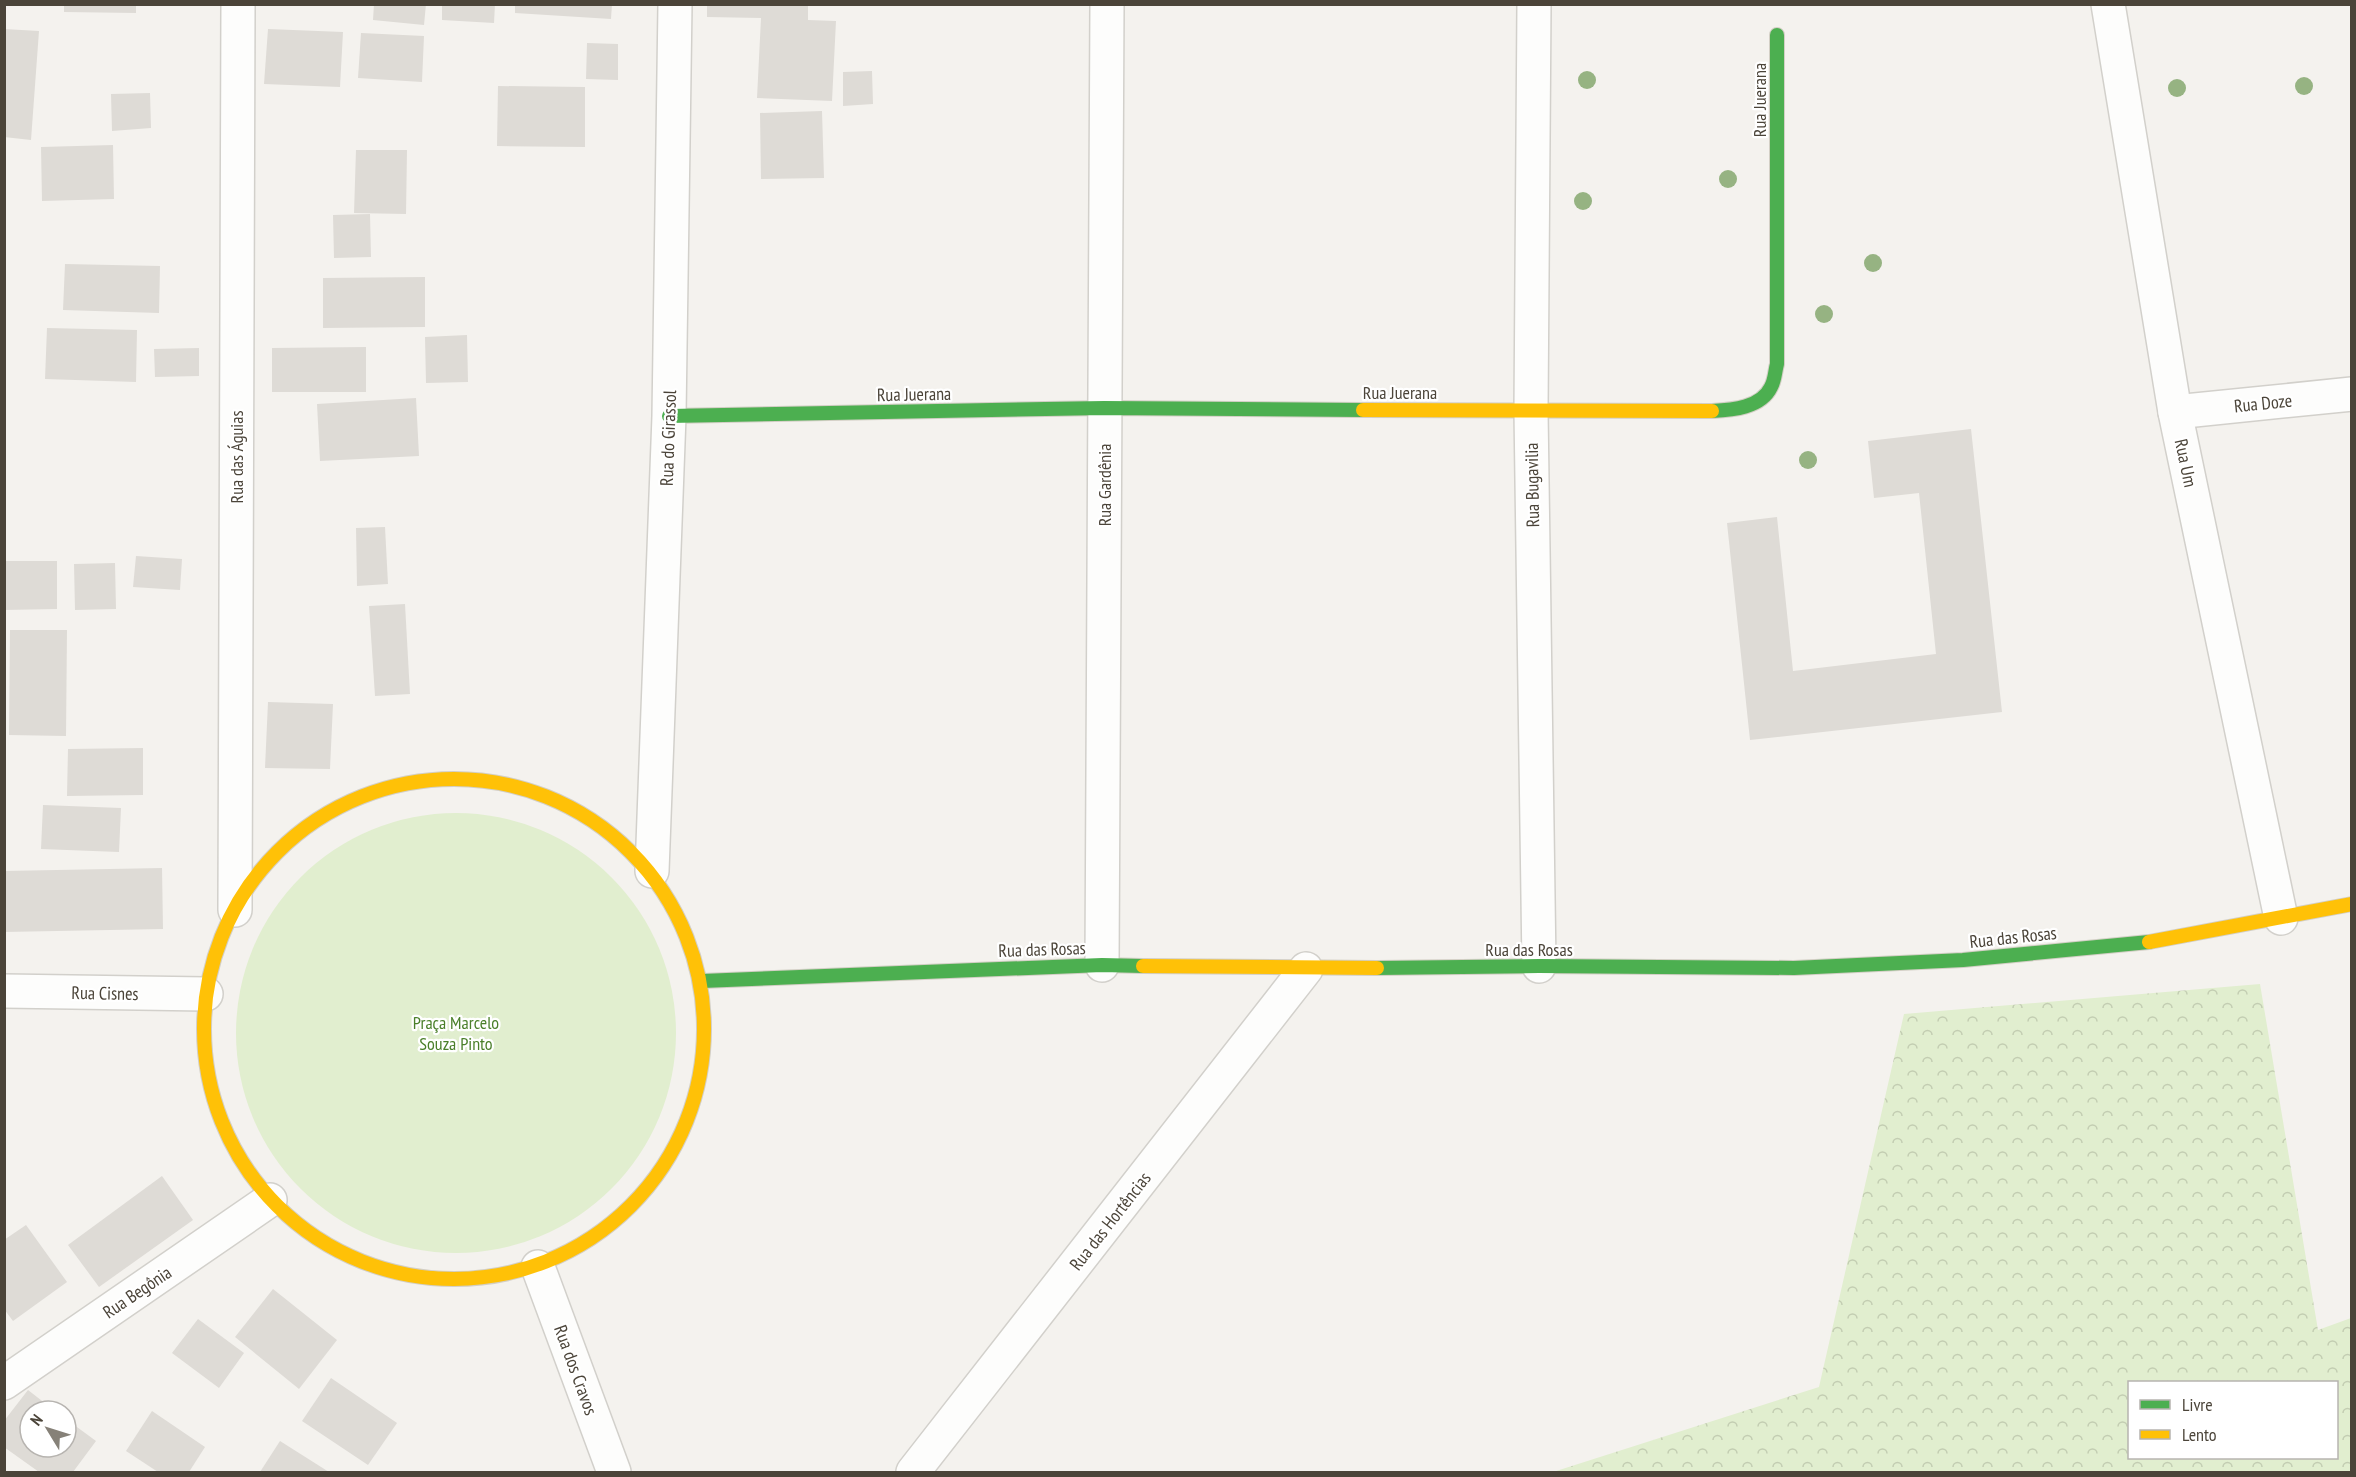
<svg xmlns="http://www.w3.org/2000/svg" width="2356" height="1477" font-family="'PT Sans Narrow',sans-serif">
  <defs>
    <pattern id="forest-crowns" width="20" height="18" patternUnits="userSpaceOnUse" patternTransform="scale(1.5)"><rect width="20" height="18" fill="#e1eecf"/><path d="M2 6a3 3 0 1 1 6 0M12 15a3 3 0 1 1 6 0" fill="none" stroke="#c3cdb2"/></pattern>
  </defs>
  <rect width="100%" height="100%" fill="#f4f2ee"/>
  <!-- forest -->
  <path fill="url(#forest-crowns)" fill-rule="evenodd" d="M2260,984L2318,1330L2351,1318V1472H1553L1819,1387L1904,1014ZM2130,1382H2336V1458H2130Z"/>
  <!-- green -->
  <circle fill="#e1eecf" cx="456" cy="1033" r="220"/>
  <!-- building -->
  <g fill="#dedbd6">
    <polygon points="64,4 136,4 136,13 64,12"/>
    <polygon points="374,4 426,4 424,25 373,20"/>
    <polygon points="442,4 495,4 494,23 442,20"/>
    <polygon points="515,4 612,4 611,19 515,13"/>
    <polygon points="707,4 808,4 808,20 836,21 832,101 757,98 761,18 707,17"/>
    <polygon points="4,29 39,31 31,140 4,137"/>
    <polygon points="268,29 343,32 340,87 264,84"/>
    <polygon points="361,33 424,36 422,82 358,78"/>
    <polygon points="587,43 618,44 618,80 586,79"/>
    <polygon points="872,71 873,104 843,106 843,72"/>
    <polygon points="498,86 585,87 585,147 497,146"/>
    <polygon points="150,93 151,128 112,131 111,94"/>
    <polygon points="822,111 824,178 761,179 760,113"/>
    <polygon points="113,145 114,199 42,201 41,147"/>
    <polygon points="356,150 407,150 406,214 354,213"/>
    <polygon points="370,214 371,257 334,258 333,215"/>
    <polygon points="65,264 160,266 159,313 63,310"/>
    <polygon points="425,277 425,327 323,328 323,278"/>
    <polygon points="47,328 137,330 136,382 45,379"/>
    <polygon points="467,335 468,382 426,383 425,337"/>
    <polygon points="366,347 366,392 272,392 272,348"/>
    <polygon points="199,348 199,376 155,377 154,349"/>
    <polygon points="416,398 419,456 320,461 317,404"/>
    <polygon points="1971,429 2002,712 1750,740 1727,523 1777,517 1793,671 1936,654 1919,493 1874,498 1868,441"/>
    <polygon points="385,527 388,584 357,586 356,528"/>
    <polygon points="136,556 182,559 180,590 133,587"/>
    <polygon points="4,561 57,561 57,609 4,610"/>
    <polygon points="115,563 116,609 75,610 74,564"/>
    <polygon points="405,604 410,694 375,696 369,606"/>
    <polygon points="10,630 67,630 66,736 9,735"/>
    <polygon points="268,702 333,704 330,769 265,768"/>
    <polygon points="143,748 143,795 67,796 68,749"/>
    <polygon points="43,805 121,808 119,852 41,849"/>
    <polygon points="162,868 163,929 4,932 4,871"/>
    <polygon points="162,1176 193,1220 99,1287 68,1245"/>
    <polygon points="26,1225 67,1282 13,1321 4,1309 4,1240"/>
    <polygon points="273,1289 337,1340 299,1389 235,1337"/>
    <polygon points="198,1319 244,1353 219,1388 172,1353"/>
    <polygon points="331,1378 397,1423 368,1465 302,1421"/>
    <polygon points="28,1390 55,1411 30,1411 30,1447 66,1447 66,1419 96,1441 73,1472 39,1472 4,1447 4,1421"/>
    <polygon points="152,1411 205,1447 189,1472 158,1472 126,1451"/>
    <polygon points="280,1441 329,1472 260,1472"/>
  </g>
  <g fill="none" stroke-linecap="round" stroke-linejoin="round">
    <defs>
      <g id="street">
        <polyline points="1534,4 1531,411 1539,966"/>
        <polyline points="2108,4 2175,412 2281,918"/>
        <polyline points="2175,412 2352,394"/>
        <polyline points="652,871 669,416 675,4"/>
        <polyline points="235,910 238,4"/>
        <polyline points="1102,965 1107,4"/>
        <polyline points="4,991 206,994"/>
        <polyline points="538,1267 614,1472"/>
        <polyline points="4,1383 270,1200"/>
        <polyline points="913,1472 1306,969"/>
      </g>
      <g id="fast">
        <path d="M1712,411C1732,410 1761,408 1771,387C1775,380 1775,371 1777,364V35"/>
        <polyline points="669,416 1104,408 1363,410"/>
        <polyline points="1377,968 1539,966 1794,968 1963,960 2149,942"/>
        <polyline points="702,981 1102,965 1143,966"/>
      </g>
      <g id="slow">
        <polyline points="1363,410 1712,411"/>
        <circle cx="454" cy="1029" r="250"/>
        <polyline points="2149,942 2352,904"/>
        <polyline points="1143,966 1377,968"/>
      </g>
    </defs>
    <!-- street casing -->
    <use href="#street" stroke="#d2d0cb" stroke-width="36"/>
    <!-- fast casing -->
    <use href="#fast" stroke="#d3cfc5" stroke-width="16"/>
    <!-- slow casing -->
    <use href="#slow" stroke="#d3cfc5" stroke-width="16"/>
    <!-- street -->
    <use href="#street" stroke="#fdfdfc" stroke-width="33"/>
    <!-- fast -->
    <use href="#fast" stroke="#4caf50" stroke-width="14"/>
    <!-- slow -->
    <use href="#slow" stroke="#ffc107" stroke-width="14"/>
  </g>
  <!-- trees -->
  <g fill="#96b382">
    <circle cx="1587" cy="80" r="9"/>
    <circle cx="2304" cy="86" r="9"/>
    <circle cx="2177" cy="88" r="9"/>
    <circle cx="1728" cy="179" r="9"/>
    <circle cx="1583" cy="201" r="9"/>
    <circle cx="1873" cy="263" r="9"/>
    <circle cx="1824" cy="314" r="9"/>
    <circle cx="1808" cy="460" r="9"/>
  </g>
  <g text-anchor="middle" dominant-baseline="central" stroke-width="4.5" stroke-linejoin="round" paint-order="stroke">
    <!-- street labels -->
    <g font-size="18" fill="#4b4439" stroke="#fff">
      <text transform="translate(1759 100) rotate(-90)">Rua Juerana</text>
      <text x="1400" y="392">Rua Juerana</text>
      <text transform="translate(914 394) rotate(-1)">Rua Juerana</text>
      <text transform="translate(2263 403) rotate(-6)">Rua Doze</text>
      <text transform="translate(668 438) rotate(-88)">Rua do Girassol</text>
      <text transform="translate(236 457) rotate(-90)">Rua das Águias</text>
      <text transform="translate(2186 463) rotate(78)">Rua Um</text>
      <text transform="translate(1104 485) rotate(-90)">Rua Gardênia</text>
      <text transform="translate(1532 485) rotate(-91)">Rua Bugavilia</text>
      <text transform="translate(2013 937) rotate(-6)">Rua das Rosas</text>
      <text transform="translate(1042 949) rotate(-2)">Rua das Rosas</text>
      <text x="1529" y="949">Rua das Rosas</text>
      <text transform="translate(105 993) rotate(1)">Rua Cisnes</text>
      <text transform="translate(1110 1221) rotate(-52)">Rua das Hortências</text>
      <text transform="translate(137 1292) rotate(-34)">Rua Begônia</text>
      <text transform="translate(576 1370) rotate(70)">Rua dos Cravos</text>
    </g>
    <!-- park labels -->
    <g font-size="18" fill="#4a7f2a" stroke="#fff">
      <text x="456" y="1022">Praça Marcelo<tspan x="456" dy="21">Souza Pinto</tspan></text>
    </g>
  </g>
  <!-- border -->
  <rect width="2356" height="1477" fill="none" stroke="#4b4439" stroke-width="12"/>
  <!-- legend -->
  <rect x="2128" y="1381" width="210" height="78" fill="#ffffff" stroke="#b7b4b0" stroke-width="1.5"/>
  <rect x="2140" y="1400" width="30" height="9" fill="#4caf50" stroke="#b7b4b0" stroke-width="1.5"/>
  <text x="2182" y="1411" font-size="18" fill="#4b4439">Livre</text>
  <rect x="2140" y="1430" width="30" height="9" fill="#ffc107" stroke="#b7b4b0" stroke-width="1.5"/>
  <text x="2182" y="1441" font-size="18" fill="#4b4439">Lento</text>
  <!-- north arrow -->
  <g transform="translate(48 1429) rotate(308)"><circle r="28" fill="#ffffff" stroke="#b7b4b0" stroke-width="1.5"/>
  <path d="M0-4.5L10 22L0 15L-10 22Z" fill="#868178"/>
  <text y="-9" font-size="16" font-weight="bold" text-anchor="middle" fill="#4b4439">N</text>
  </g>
</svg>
